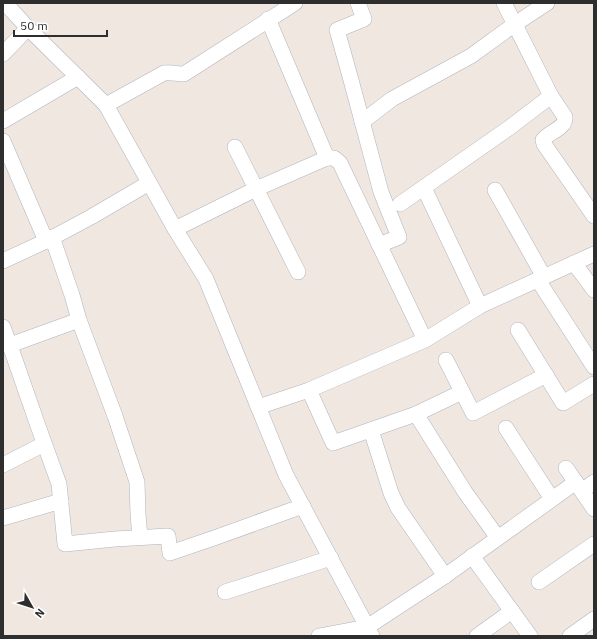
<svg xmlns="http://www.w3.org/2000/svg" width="597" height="639" font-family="'IBM Plex Sans',sans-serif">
  <rect width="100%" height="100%" fill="#f0e7e0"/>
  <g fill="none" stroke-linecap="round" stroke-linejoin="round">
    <defs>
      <g id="minor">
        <polyline points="5,3 28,28 106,105 175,229 206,279 286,475 372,636"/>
        <polyline points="358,3 364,19 337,30 351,80 381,192 399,237 379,245"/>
        <path d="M504,3L551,96L565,117C566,129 549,131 543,140L544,144L594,216"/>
        <polyline points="268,19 327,158"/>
        <polyline points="3,54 28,28"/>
        <path d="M106,105L164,73C172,72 177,74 184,74L295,3"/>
        <polyline points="3,121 78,77"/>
        <polyline points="362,122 392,99 471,56 515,24 547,3"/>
        <polyline points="3,141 46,241"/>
        <polyline points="235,147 298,272"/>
        <polyline points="424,188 480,306"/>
        <polyline points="495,190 544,277"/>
        <polyline points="400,204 509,128 551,96"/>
        <polyline points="175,229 256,189 327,158 334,158 340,163 425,340"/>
        <polyline points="52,237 72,295 79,320"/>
        <polyline points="3,261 46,241 91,217 149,183"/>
        <polyline points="574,263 594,290"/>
        <polyline points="538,280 594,367"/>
        <polyline points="3,327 13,354 38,426 59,484 65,544 115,539 168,536 170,553 214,538 303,506"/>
        <polyline points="518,330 563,403 594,384"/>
        <polyline points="10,345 79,320 115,416 137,482 138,514 140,537"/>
        <polyline points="446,360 473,413 546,375"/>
        <polyline points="309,390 333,443 416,414 462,392"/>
        <polyline points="258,407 309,390 425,340 480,306 594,254"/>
        <polyline points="416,414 465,492 498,538"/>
        <polyline points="506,428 552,499"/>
        <polyline points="371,430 391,493 398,508 445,576"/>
        <polyline points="3,465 44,444"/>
        <polyline points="566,468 594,509"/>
        <polyline points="582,491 594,482"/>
        <polyline points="3,518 61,501"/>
        <polyline points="472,556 530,636"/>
        <polyline points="539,582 594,544"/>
        <polyline points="225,592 331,558"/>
        <polyline points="319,636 367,627 445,576 576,482"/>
        <polyline points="477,636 512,611"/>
        <polyline points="570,636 594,619"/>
      </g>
    </defs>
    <!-- minor casing -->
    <use href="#minor" stroke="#b0b4be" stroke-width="16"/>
    <!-- minor -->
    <use href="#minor" stroke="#fff" stroke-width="15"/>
  </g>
  <!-- border -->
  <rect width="597" height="639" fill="none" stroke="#2e2e2e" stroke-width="8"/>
  <!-- north arrow -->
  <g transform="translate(32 607) rotate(129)" stroke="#ffffff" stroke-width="3" paint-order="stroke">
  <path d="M0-3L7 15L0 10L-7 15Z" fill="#2e2e2e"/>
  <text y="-6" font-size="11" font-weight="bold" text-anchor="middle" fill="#2e2e2e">N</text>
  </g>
  <!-- scale -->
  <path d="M14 30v6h93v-6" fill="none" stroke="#2e2e2e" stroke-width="2"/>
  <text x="20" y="30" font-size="12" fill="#2e2e2e" stroke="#ffffff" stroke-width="3" paint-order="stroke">50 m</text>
</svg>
